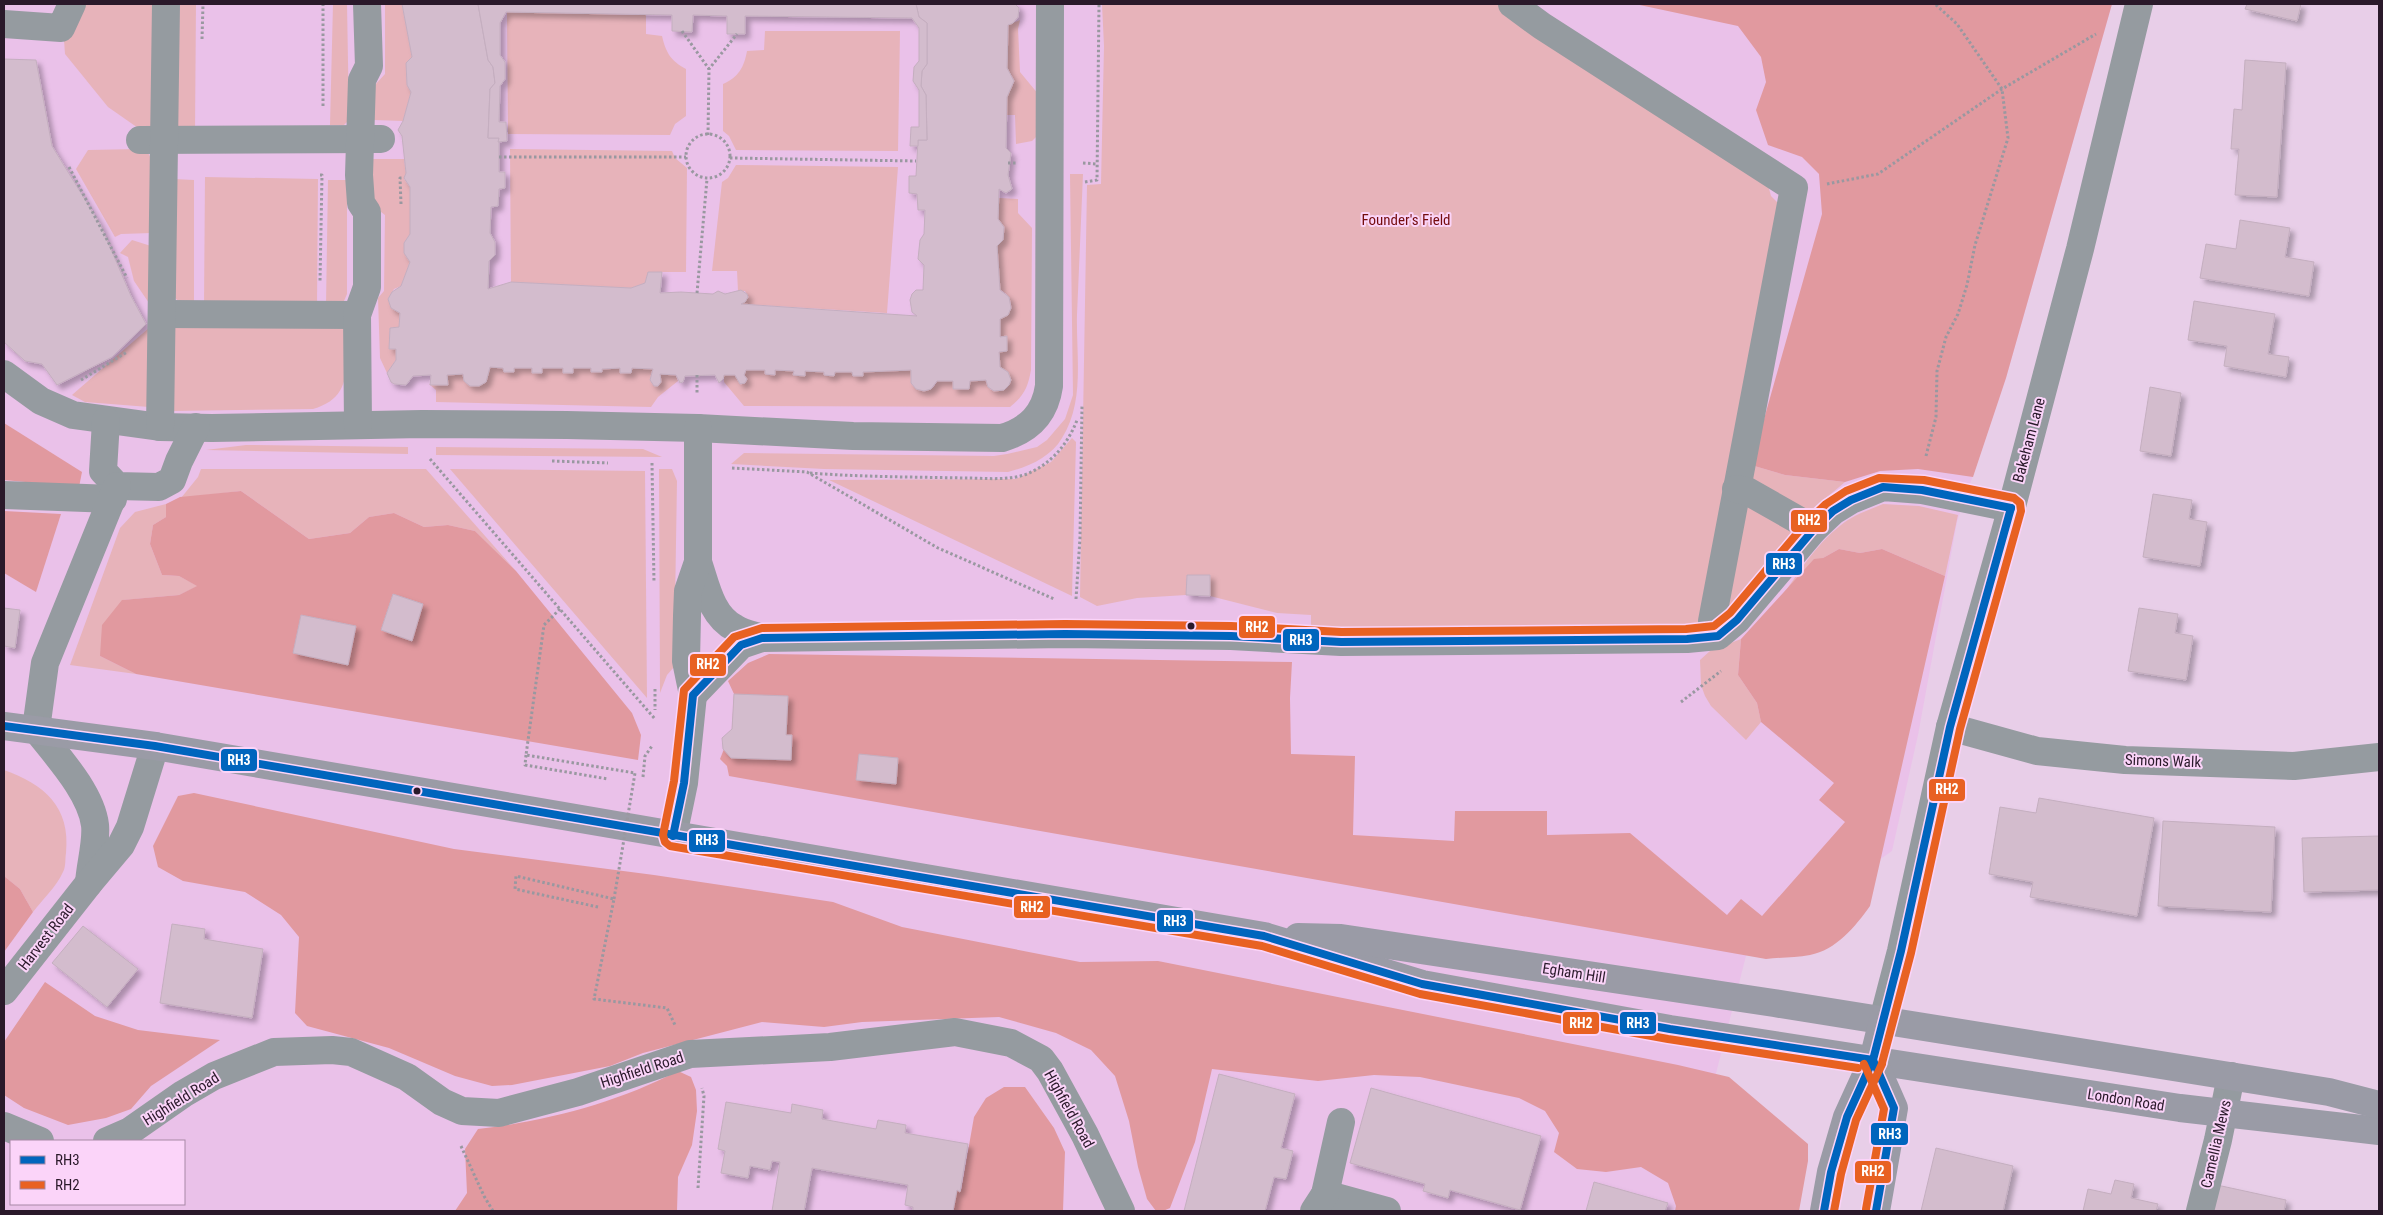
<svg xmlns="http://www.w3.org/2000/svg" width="2383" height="1215" font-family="'Roboto Condensed',sans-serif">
  <defs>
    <filter id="shadow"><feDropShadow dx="4.5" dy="4.5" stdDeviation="2.5" flood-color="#0004"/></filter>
  </defs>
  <rect width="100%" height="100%" fill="#e8cee8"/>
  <!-- built -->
  <path fill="#eac1e9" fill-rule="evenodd" d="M4,4H2112L2006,378L1957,522L1918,735L1892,851L1747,952L1701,1132L1693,1211H4ZM11,1141H184V1204H11Z"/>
  <!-- green -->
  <g fill="#e7b3ba">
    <polygon points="78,4 155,4 154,122 151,127 141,130 108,107 65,54 64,40"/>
    <polygon points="176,4 196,4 195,130 182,130 177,125"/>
    <polygon points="333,4 347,4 349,120 344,125 330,125"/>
    <polygon points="385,4 402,4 412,57 406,63 407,85 411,92 403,121 374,120 374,86 385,74"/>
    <polygon points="1102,4 1501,4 1768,185 1771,196 1780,205 1700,628 1311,628 1311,615 1277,613 1210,596 1210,575 1187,575 1186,595 1137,598 1097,606 1080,597 1087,185 1101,184 1104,46"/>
    <path d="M507,12L646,15V34L662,36C666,53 671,61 686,69V116L675,124L670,135L508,134Z"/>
    <polygon points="1020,20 1018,29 1020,72 1039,95 1038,135 1032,141 1016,144 1015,115 1007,115 1007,97 1014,81 1007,68 1008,25"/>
    <path d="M765,31H900L898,151L736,150L729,136L723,131V84C739,77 744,67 747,51L764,50Z"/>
    <polygon points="138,149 147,151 153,162 152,233 121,234 115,237 76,169 88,150"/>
    <polygon points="510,149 672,151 675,158 687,168 686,272 649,272 645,283 631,288 511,282"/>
    <polygon points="371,159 404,159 406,173 404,179 410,187 410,234 404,243 404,253 410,262 401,286 394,289 388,299 391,307 400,313 399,327 390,328 389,349 396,349 396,360 387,373 380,358 378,298 384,291 385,215 372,205"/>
    <polygon points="736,165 898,167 887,313 741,304 745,302 748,297 745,291 738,291 737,271 712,271 722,182 728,178"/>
    <path d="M1070,174H1083C1081,221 1079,268 1077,315C1076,356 1085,402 1062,438C1051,457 1028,467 1008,472L824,469L731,464L744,453L994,456L1007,454L1037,447L1047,440L1065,419L1073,395Z"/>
    <polygon points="205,177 318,179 317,305 204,304"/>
    <polygon points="174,179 194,180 194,303 181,303 175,298"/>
    <polygon points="328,180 347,180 347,294 344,301 326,305"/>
    <path d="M999,198L1018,199V213L1032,228L1031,370C1028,387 1024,396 1010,407L744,406L724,382V375H735L740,384L745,383L747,379L744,375L746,370H765V374L775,375V370L794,371V375L805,376V371L824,372L825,375L834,376L835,372H852L853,376H862L863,372L911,370V383C918,393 932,394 937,381H953V389H969L970,381L986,380L991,390L1000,391L1007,388C1014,378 1009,373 1000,367L999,352L1007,350V336L1000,337V319L1008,315C1013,305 1011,295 1000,290L997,246L1003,240L1004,227L998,219Z"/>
    <polygon points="132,240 151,246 149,303 134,281 128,257 120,253"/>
    <path d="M176,326L344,328C346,363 355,397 313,409L173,411V332Z"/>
    <polygon points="150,327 149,407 85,402 72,395"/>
    <polygon points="490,367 503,368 504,372 514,372 514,368 532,368 532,373 542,373 542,368 563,368 563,373 573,373 573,368 591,368 591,372 601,372 602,369 620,368 620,373 631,373 632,368 653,369 650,380 654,386 660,374 676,375 678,381 658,397 651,407 436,402 436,390 429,384 448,385 447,375 463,374 464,381 470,386 479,386 486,382"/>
    <polygon points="1072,438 1076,442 1072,596 829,480 1016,479 1051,462"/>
    <polygon points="246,445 408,447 408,454 206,450"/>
    <polygon points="436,447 643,449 662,457 436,455"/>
    <path d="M1751,465L1785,475L1845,482C1832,494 1816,504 1804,517C1776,548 1756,589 1722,614Z"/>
    <polygon points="201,469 426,469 516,571 475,531 448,525 424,527 394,513 369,517 350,533 309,539 241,491 181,498 198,477"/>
    <polygon points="450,469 645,471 647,698"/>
    <polygon points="659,469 672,469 677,481 674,667 667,675 660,693"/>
    <polygon points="166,504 166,517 153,525 150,544 162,575 179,576 198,586 179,595 123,600 100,656 136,674 70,665 120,528 135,512"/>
    <path d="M1883,504L1919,506L1958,515L1945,576L1882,549L1860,553L1839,549L1823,558L1779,600C1798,574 1815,545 1841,525C1853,515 1869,510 1883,504Z"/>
    <polygon points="1741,639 1738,675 1757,703 1761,722 1746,740 1711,706 1705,696 1701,685 1700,660 1710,651"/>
    <path d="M4,770C44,784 71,807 66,853C65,859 66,867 63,872C57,886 42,900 33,912L20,889L4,876Z"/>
  </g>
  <!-- forest -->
  <g fill="#e1999f" fill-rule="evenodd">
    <polygon points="1635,4 2112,4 2006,378 1973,477 1918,469 1880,471 1845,482 1785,475 1751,465 1822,214 1819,174 1802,157 1768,145 1756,110 1766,82 1761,57 1738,26"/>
    <polygon points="4,423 82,472 79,487 4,480"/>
    <path d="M241,491L309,539L350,533L369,517L394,513L424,527L448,525L475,531L516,571L632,713L641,735L638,760L136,674L100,656L102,625L122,600L179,595L197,586L179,576L162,575L150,544L153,525L166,517V504L180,497ZM393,594L423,604L411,640L381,630ZM301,615L356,626L348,665L293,653Z"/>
    <polygon points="4,511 61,514 36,592 4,573"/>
    <path d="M1839,549L1860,553L1882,549L1945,576L1870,906C1855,927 1836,950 1810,955C1796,958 1780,957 1766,959L729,776L727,766L720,759L732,729L734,694L728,681L748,663L769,654L1292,662L1290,698L1291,754L1355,756L1353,835L1454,841L1455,811H1547V835L1630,833L1727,915L1741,899L1762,916L1845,822L1819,800L1834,783L1761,722L1757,703L1738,675L1741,639L1814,559L1823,558Z"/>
    <polygon points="194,793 454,849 654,875 833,902 902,927 1080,962 1158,961 1678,1065 1729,1077 1808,1144 1808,1161 1799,1211 1675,1211 1676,1206 1668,1183 1641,1167 1606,1172 1577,1169 1554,1152 1559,1133 1545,1111 1519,1098 1420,1077 1374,1075 1318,1081 1212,1069 1195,1142 1170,1208 1163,1211 1156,1211 1147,1199 1138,1167 1129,1121 1115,1076 1091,1050 1056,1033 999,1017 862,1022 824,1027 762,1022 643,1053 610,1066 512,1085 492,1086 455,1076 389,1048 307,1026 295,1013 299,937 281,915 245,892 183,881 158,867 153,846 178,796"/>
    <polygon points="4,876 20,889 33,912 4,952"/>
    <polygon points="45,982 95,1016 138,1030 220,1040 151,1086 131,1109 106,1118 68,1125 24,1108 4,1095 4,1042"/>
    <path d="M678,1071L691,1077L696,1090L697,1111L692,1145L678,1177L677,1211H455L467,1193L465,1149L478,1129C547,1121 616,1103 678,1071Z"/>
    <polygon points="1004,1087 1025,1087 1054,1128 1065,1152 1063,1211 953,1211 957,1190 961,1191 974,1117 986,1098"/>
  </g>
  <!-- building -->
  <g fill="#d3bccd" stroke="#c4aebf" filter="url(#shadow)">
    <polygon points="402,4 478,4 488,60 493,67 495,83 490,89 488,138 499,138 499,172 505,172 505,188 499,189 498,206 491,207 490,233 495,242 495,255 489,261 488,289 511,282 631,288 645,283 648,272 662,272 660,293 681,292 713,294 718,291 725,294 741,290 747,294 748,297 745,302 741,304 917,316 912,312 910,300 912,294 916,290 923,290 924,265 918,259 920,240 924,234 925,210 918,210 917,194 909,193 909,176 916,176 918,140 927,140 926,95 921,86 922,71 927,64 927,23 919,17 916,4 1015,4 1019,8 1018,17 1013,23 1008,25 1007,68 1014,81 1007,97 1006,148 1011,153 1008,175 1012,189 1006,193 999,189 998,219 1004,227 1003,240 997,246 1000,290 1009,297 1011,308 1008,315 1000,319 1000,337 1007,336 1007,351 999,352 1000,367 1008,372 1011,380 1009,385 1004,390 994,391 988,387 986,380 970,381 969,389 953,389 953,381 937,381 931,389 924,391 916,389 911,383 911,370 863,372 863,376 853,376 852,372 835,372 834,376 824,375 824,372 805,371 805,376 793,375 794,371 775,370 775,375 765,374 765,370 746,370 744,375 747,379 745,383 740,384 735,375 724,375 723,379 719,383 715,375 685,376 683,382 680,383 676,375 660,374 661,382 658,386 654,386 650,380 653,369 632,368 631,373 620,373 620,368 602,369 602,372 591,372 591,368 573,368 573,373 563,373 563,368 542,368 542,373 532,373 532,368 514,368 514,372 504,372 503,368 490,367 486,382 479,386 470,386 464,381 463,374 447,375 448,385 430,385 431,375 413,376 406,385 394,384 391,382 387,373 396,360 396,349 389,349 390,328 399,327 400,313 391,308 388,299 392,292 401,286 410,262 404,253 404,243 410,234 410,187 404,178 406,173 402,136 398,130 403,121 411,92 407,85 406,63 412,57"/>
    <polygon points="478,4 916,4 919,17 927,23 927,64 922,71 921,86 926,95 927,140 918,140 918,146 910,146 911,127 919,127 919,90 913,81 914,67 919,61 919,28 912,18 745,16 745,34 727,34 727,16 693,15 692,32 672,31 672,15 506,12 500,23 500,55 505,62 505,79 500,86 499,122 506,122 507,141 498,142 499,138 488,138 490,89 495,83 493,67 488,60"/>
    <polygon points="2247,4 2301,4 2297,21 2245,9"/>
    <polygon points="4,59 36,60 52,146 100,224 131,296 146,324 112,357 57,385 42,364 25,361 4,342"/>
    <polygon points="2245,60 2286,63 2277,197 2235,195 2239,149 2231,149 2234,109 2242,110"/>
    <polygon points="2240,220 2290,228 2285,257 2314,262 2309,296 2200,278 2206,244 2236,249"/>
    <polygon points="2194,301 2275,314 2268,354 2289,357 2286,377 2224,366 2227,346 2188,340"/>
    <polygon points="2150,387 2181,393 2171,456 2140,451"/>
    <polygon points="2153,494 2192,500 2189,519 2207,522 2200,566 2143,557"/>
    <polygon points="1187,575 1210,575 1210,596 1186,595"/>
    <polygon points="393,594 423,604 412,641 381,630"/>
    <polygon points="4,608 20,610 15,648 4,646"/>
    <polygon points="2139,608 2178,614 2175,633 2193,636 2186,680 2128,671"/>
    <polygon points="301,615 356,626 348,665 293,653"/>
    <polygon points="734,694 788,696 786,735 792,735 791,760 731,758 723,749 722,738 732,729"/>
    <polygon points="859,754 898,758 896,784 856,780"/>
    <polygon points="2039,798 2154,818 2137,916 2030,897 2033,882 1989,874 2000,807 2036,813"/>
    <polygon points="2163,821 2275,827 2271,912 2158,906"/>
    <polygon points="2379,836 2379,890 2304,892 2302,838"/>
    <polygon points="172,924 205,929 204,939 263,949 252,1018 160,1003"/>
    <polygon points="83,926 138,969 107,1007 52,963"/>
    <polygon points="1219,1074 1295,1094 1281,1148 1293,1151 1286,1179 1274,1177 1265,1211 1184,1211"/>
    <polygon points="1371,1088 1541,1136 1520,1210 1450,1190 1448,1198 1423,1191 1425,1184 1350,1163"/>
    <polygon points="726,1102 791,1113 792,1104 823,1110 822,1119 876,1129 878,1120 906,1125 905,1133 968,1144 960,1192 957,1190 953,1211 913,1211 913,1207 905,1205 908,1185 812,1168 804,1211 772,1211 780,1162 772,1161 770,1170 750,1166 748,1178 721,1173 725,1151 718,1149"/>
    <polygon points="1936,1148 2013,1166 2003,1211 1921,1211"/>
    <polygon points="2115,1180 2134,1184 2131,1198 2158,1204 2156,1211 2083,1211 2088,1189 2111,1194"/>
    <polygon points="1594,1182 1668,1203 1665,1211 1586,1211"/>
    <polygon points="2217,1185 2286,1200 2284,1211 2211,1211"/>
  </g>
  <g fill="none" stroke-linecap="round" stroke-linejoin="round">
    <!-- path -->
    <g stroke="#9998a0" stroke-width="3" stroke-dasharray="2.5 2.5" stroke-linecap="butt">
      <polyline points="682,31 709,69"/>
      <polyline points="202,39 203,4"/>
      <polyline points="323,106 323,4"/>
      <circle cx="708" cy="156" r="22"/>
      <polyline points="708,135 709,69 737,34"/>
      <polyline points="499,157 686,157"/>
      <polyline points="730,158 916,161"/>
      <polyline points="1008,163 1017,163"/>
      <polyline points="1083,163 1097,164"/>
      <polyline points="69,167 127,278"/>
      <polyline points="320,175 322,175 320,281"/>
      <polyline points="1085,182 1097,180 1099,4"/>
      <polyline points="1827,184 1878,174 2002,89 2096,34"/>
      <polyline points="401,204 400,178 404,178"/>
      <polyline points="697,293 707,179"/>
      <polyline points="697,375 697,395"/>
      <polyline points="81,380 127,352"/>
      <polyline points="1926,456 1936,417 1937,371 1946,337 1958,314 1967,285 1975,245 2008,138 2002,89 1957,24 1935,4"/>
      <polyline points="430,459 655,719"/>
      <polyline points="552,461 608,463"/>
      <polyline points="652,463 654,583"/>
      <polyline points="732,468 807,472 938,548 1054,599"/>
      <path d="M810,473C862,477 914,477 966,478C985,478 1008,481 1027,474C1051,464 1068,444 1077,420"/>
      <polyline points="1076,599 1080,538 1082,406"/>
      <polyline points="560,609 544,625 526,755 635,773"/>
      <polyline points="655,689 655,710"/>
      <polyline points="1681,702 1721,671"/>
      <polyline points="526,755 525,765 608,779"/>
      <polyline points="643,777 645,756 652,746"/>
      <polyline points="598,907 515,889 516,876 614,899 594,999 667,1008 675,1025"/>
      <polyline points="461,1146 484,1196 493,1211"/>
      <polyline points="698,1188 704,1096 702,1088"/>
    </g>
    <!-- minor -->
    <g stroke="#959ba0" stroke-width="28">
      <polyline points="1512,4 1542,26 1794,188 1712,621"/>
      <polyline points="4,24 61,28 72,4"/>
      <polyline points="140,140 381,139"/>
      <polyline points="164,314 357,315"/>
      <path d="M4,374L41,401L73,415L160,427L212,428L422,424L567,425L698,428L853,436L1002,438C1029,430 1045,414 1049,386L1050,4"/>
      <polyline points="106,421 103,471 117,486 159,487 172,480 179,461 196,427"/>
      <polyline points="358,425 357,315 367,287 367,212 361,203 359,175 362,80 369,66 367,4"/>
      <path d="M160,427C163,286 165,145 166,4"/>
      <polyline points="1736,489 1747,491 1814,529"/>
      <polyline points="4,495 113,499"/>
      <path d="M698,562C706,585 711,616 735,628C743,633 753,635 762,638L1065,634L1231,636L1341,642L1687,639L1718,636L1737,620L1814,529L1833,511L1851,500L1883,487L1922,490L2011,508"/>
      <polyline points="693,695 741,645 762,638"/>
      <polyline points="1950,727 2037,751 2125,760 2294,766 2379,757"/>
      <polyline points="673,836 684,783 693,695 686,661 687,616 688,591 698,562 698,428"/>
      <path d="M89,883C90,866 97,841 95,825C91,792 56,755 36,729L45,663L117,486"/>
      <polyline points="4,991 89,883 121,845 130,827 155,746"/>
      <polyline points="1883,1020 1901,951 1950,727 2007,525 2080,249 2139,4"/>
      <polyline points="4,1126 40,1141"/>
      <polyline points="107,1141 130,1131 183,1094 214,1076 274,1052 332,1050 351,1052 407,1077 442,1102 462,1111 499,1113 578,1092 690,1054 830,1047 955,1032 1011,1043 1041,1059 1050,1071 1085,1135 1121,1211"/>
      <polyline points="1325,1194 1387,1211"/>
      <polyline points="1314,1211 1325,1194 1341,1122"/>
      <polyline points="2200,1211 2218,1140 2231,1076"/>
    </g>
    <!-- major -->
    <g stroke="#9a9ba6" stroke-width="28">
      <polyline points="4,726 155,746 1264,936 1422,984 1670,1029 2180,1108 2379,1131"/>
      <polyline points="1298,937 1341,938 1774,1003 2329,1092 2379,1105"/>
      <polyline points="1873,1060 1894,1108 1876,1211"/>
      <polyline points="1824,1211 1831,1172 1847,1117 1873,1060 1883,1020"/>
    </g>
    <!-- path-bridge -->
    <polyline stroke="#9998a0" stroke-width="3" stroke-dasharray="2.5 2.5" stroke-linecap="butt" points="614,899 635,773"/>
    <defs>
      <g id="bus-1">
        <polyline points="4,726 155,746 1264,936 1422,984 1670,1029 1873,1060"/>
        <polyline points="673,836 684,783 693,695 741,645 762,638 1065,634 1231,636 1341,642 1687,639 1718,636 1737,620 1814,529 1833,511 1851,500 1883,487 1922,490 2011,508"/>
        <polyline points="1873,1060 1894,1108 1876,1211"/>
        <polyline points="1824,1211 1831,1172 1847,1117 1873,1060 1901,951 1950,727 2011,508"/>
      </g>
      <g id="bus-2">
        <polyline points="1864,1064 1884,1109 1866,1209"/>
        <polyline points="1858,1068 1668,1039 1420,994 1262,946 670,846 665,842 663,835 674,781 684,690 734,637 762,628 1065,624 1231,626 1341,632 1686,629 1714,626 1730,613 1806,523 1826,504 1846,491 1879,478 1924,480 2014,498 2020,503 2021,511 1960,729 1911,953 1882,1063"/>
        <polyline points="1834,1211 1841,1174 1856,1120 1882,1064"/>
      </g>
    </defs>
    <!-- bus-1 casing -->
    <use href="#bus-1" stroke="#fbd4f9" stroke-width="11"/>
    <!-- bus-2 casing -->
    <use href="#bus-2" stroke="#fbd4f9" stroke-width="11"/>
    <!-- bus-1 -->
    <use href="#bus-1" stroke="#0065bd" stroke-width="8"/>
    <!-- bus-2 -->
    <use href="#bus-2" stroke="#e86122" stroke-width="8"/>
  </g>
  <!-- markers -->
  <g fill="#2a192a" stroke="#fbd4f9" stroke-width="2">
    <circle cx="1191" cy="626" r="4.5"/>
    <circle cx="417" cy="791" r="4.5"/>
  </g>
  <g text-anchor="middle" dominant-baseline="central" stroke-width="4" stroke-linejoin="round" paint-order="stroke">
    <!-- park labels -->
    <g font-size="15" fill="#740c0e" stroke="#fbd4f9">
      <text x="1406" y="220">Founder's Field</text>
    </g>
    <!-- street labels -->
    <g font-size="15" fill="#2a192a" stroke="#fbd4f9">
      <text transform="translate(2029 440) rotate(-75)">Bakeham Lane</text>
      <text transform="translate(2163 761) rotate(2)">Simons Walk</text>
      <text transform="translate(46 937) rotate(-52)">Harvest Road</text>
      <text transform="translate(1574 973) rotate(9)">Egham Hill</text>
      <text transform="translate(642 1070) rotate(-18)">Highfield Road</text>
      <text transform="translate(181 1099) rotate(-32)">Highfield Road</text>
      <text transform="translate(2126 1100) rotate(9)">London Road</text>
      <text transform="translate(1069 1109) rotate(61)">Highfield Road</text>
      <text transform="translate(2216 1144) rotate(-77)">Camellia Mews</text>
    </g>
  </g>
  <g stroke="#fbd4f9" stroke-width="2">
    <rect x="1790" y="509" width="38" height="24" rx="5" fill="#e86122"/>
    <rect x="1765" y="552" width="38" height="24" rx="5" fill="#0065bd"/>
    <rect x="1238" y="615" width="38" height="24" rx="5" fill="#e86122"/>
    <rect x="1282" y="628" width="38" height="24" rx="5" fill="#0065bd"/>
    <rect x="689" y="653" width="38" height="24" rx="5" fill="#e86122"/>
    <rect x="220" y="748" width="38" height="24" rx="5" fill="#0065bd"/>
    <rect x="1928" y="778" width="38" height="24" rx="5" fill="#e86122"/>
    <rect x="688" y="829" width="38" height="24" rx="5" fill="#0065bd"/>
    <rect x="1013" y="895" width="38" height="24" rx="5" fill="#e86122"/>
    <rect x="1156" y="909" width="38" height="24" rx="5" fill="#0065bd"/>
    <rect x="1562" y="1011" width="38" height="24" rx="5" fill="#e86122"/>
    <rect x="1619" y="1011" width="38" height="24" rx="5" fill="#0065bd"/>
    <rect x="1870" y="1122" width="39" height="24" rx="5" fill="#0065bd"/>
    <rect x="1854" y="1160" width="38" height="24" rx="5" fill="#e86122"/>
  </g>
  <g font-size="14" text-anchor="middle" font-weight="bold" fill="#fff">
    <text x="1809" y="525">RH2</text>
    <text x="1784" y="569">RH3</text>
    <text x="1257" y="632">RH2</text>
    <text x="1301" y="645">RH3</text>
    <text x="708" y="669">RH2</text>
    <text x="239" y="765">RH3</text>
    <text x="1947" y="794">RH2</text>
    <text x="707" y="845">RH3</text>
    <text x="1032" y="912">RH2</text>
    <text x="1175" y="926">RH3</text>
    <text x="1581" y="1028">RH2</text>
    <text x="1638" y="1028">RH3</text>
    <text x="1890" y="1139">RH3</text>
    <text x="1873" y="1176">RH2</text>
  </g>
  <!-- border -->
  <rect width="2383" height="1215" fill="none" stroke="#2a192a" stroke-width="10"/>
  <!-- legend -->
  <rect x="10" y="1140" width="175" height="65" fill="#fbd4f9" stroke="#a789a6"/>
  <rect x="20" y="1156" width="25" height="8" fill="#0065bd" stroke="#a789a6"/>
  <text x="55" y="1165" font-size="15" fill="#2a192a">RH3</text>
  <rect x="20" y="1181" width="25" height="8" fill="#e86122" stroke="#a789a6"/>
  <text x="55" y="1190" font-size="15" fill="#2a192a">RH2</text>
</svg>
